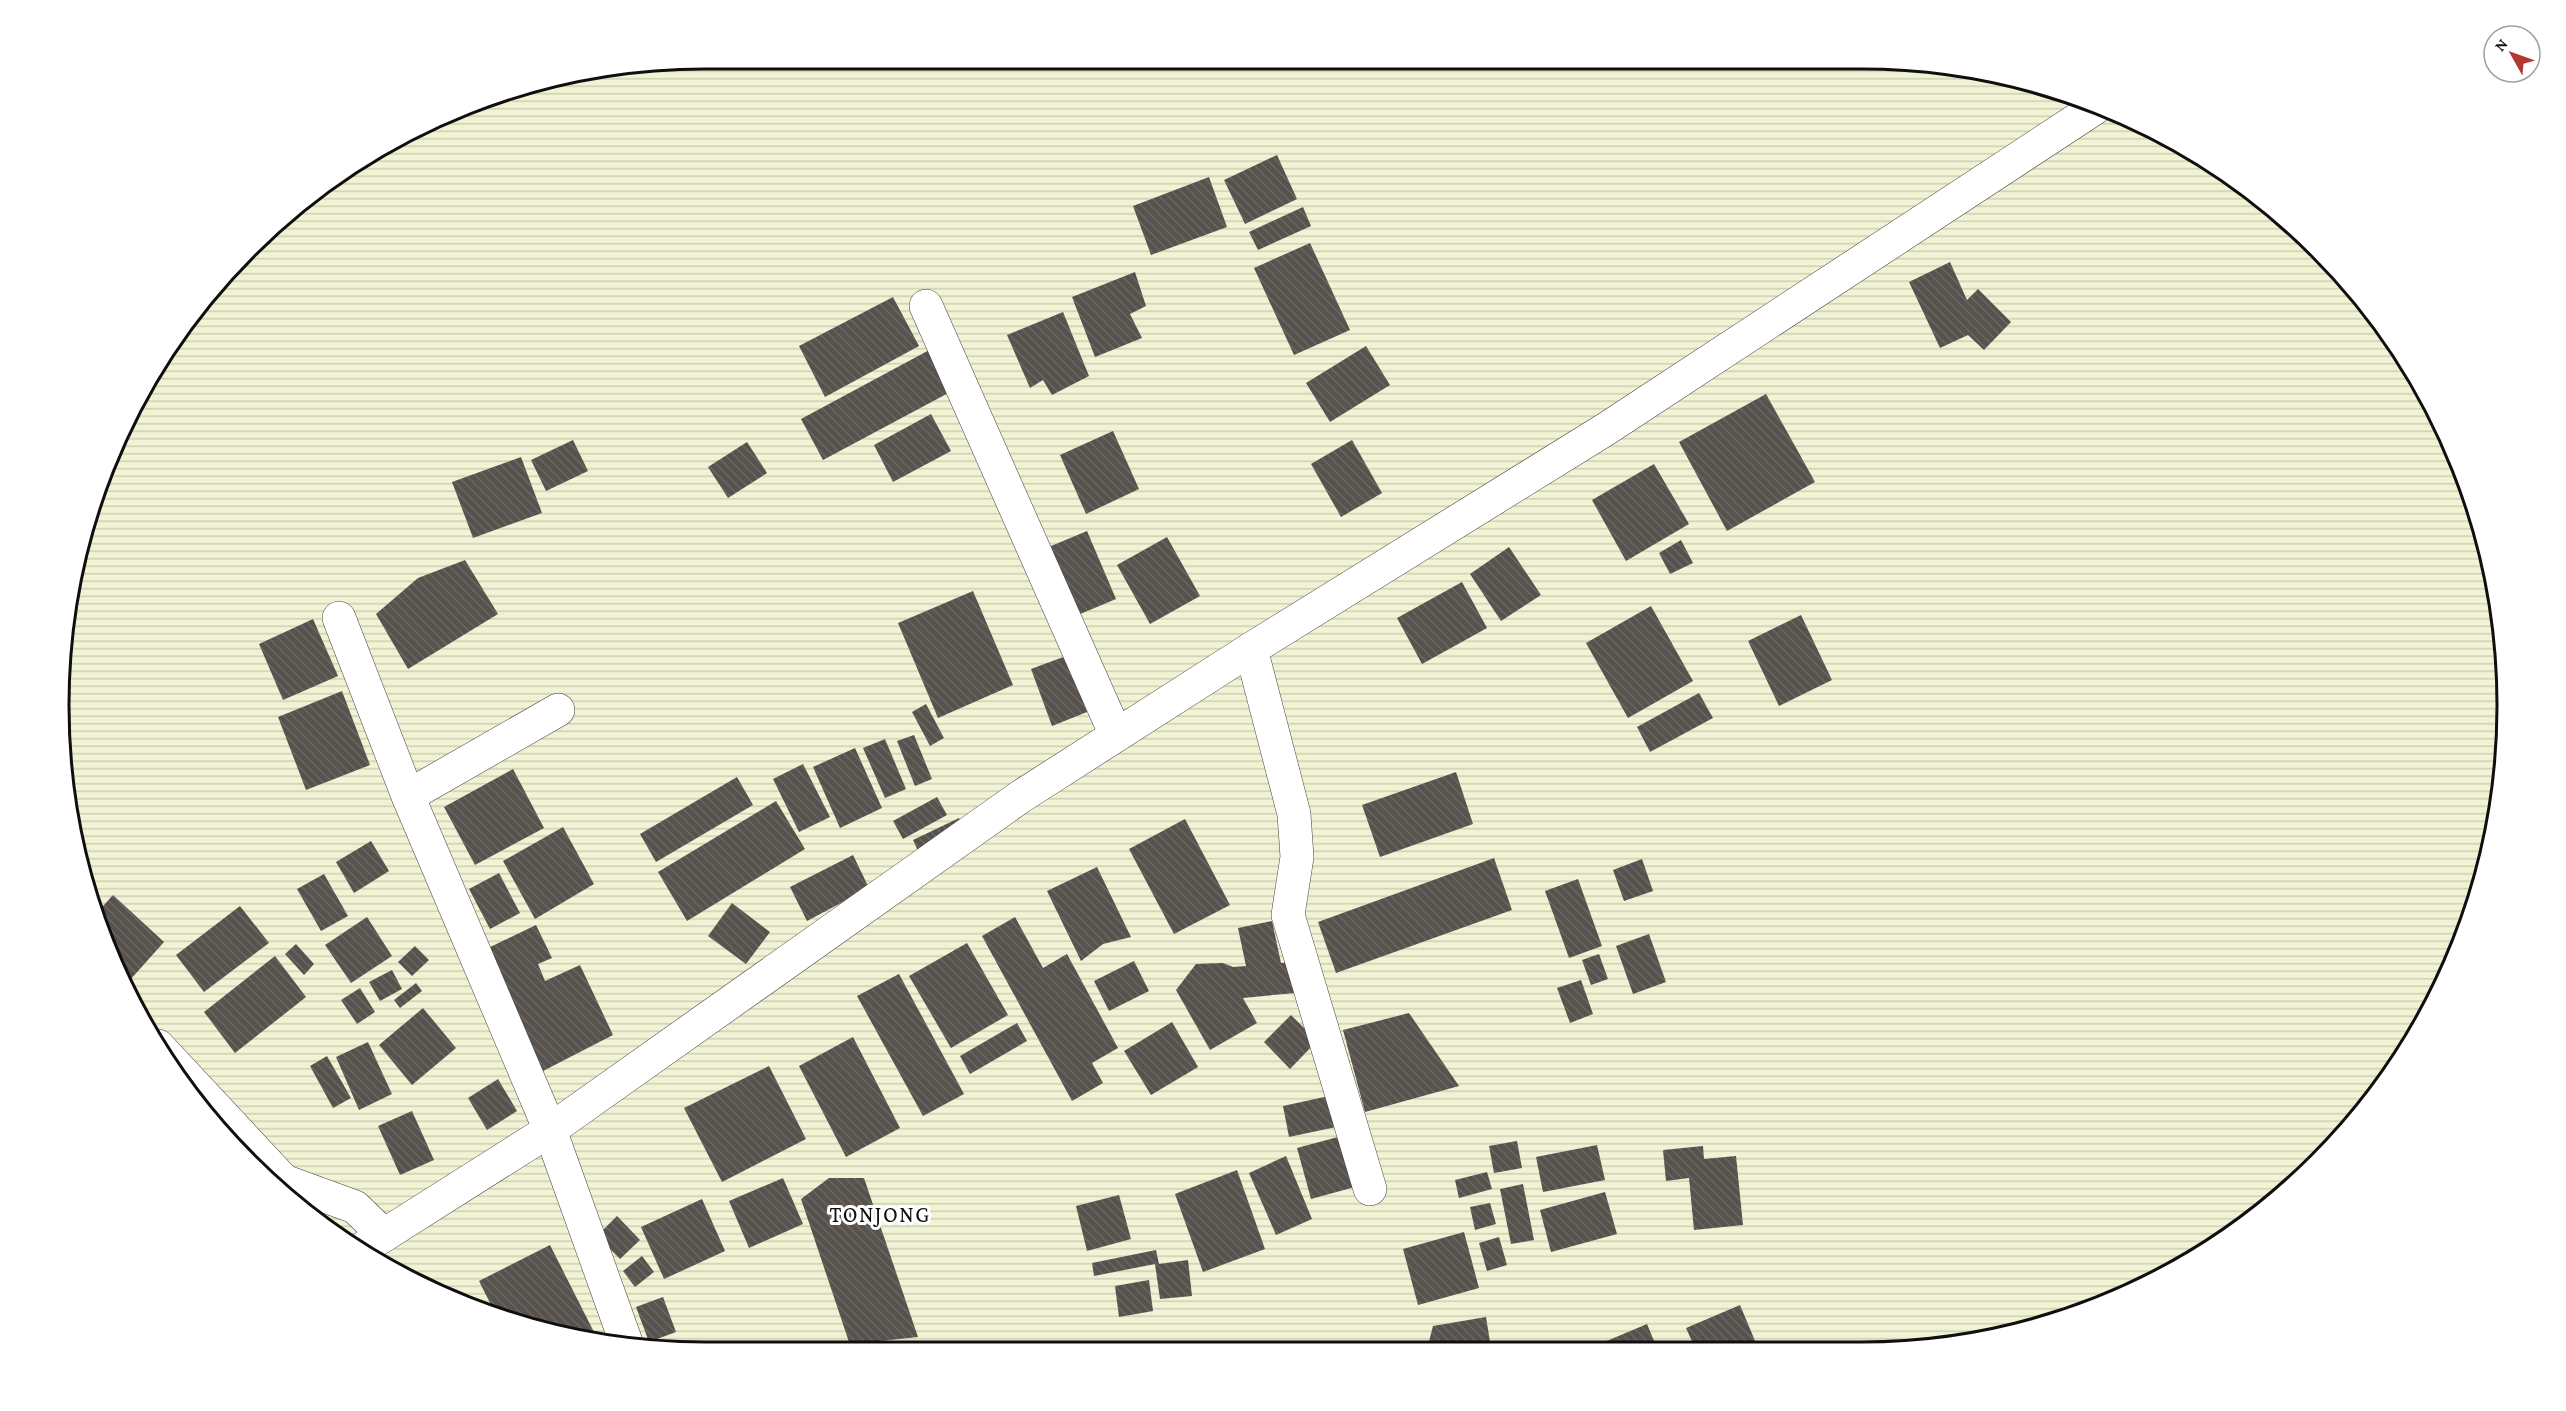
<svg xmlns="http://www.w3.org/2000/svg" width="2566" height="1411" font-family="'Crimson Pro',serif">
  <defs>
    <pattern id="farmland-rules" width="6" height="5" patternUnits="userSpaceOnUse" patternTransform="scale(1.5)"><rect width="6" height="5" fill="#f2f2d4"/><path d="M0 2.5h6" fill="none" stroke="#ceceb5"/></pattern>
    <pattern id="building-back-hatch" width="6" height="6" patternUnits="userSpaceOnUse" patternTransform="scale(1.5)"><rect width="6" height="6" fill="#57524d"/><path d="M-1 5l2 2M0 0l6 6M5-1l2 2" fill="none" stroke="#6a6662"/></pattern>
  </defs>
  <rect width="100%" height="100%" fill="#fefdf3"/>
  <!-- farmland -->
  <polygon fill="url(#farmland-rules)" points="705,59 1902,60 2028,81 2184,145 2287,219 2374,311 2441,419 2485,538 2506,663 2502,790 2473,913 2421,1029 2347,1132 2220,1243 2108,1303 1945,1347 664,1351 538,1330 382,1266 311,1219 219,1132 167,1065 108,953 80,873 60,748 60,663 80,538 108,458 167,346 219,279 311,192 382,145 497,93 580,71"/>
  <!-- building -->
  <g fill="url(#building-back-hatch)">
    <polygon points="1277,155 1297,199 1245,224 1224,180"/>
    <polygon points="1209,177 1227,227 1151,255 1133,206"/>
    <polygon points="1303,207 1311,226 1258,250 1249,232"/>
    <polygon points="1310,243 1350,330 1294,355 1254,268"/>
    <polygon points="1950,262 1967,300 1978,289 2011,322 1984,350 1968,335 1940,348 1909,282"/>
    <polygon points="1135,272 1146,306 1130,314 1142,338 1095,357 1072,297"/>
    <polygon points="893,297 919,346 825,397 799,346"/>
    <polygon points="1063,312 1089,376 1052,395 1043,380 1030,388 1007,335"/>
    <polygon points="1366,346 1390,385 1330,422 1306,383"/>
    <polygon points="933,348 954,390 823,460 801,419"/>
    <polygon points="1766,394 1815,482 1727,531 1679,442"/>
    <polygon points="931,414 951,451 893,482 874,445"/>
    <polygon points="1113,431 1139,489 1086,514 1060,455"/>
    <polygon points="573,440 588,471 546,491 531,460"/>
    <polygon points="1352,440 1382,493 1341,517 1311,464"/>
    <polygon points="747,442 767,473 728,498 708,467"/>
    <polygon points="521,457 542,513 473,538 452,482"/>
    <polygon points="1654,464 1689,524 1626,561 1592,500"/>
    <polygon points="1087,531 1116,599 1073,617 1044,549"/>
    <polygon points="1167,537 1200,596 1150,624 1117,565"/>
    <polygon points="1681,540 1693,563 1670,574 1659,553"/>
    <polygon points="1509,547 1541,595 1501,621 1470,574"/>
    <polygon points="465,560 498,614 408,669 376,614 418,578"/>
    <polygon points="1462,582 1487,628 1422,664 1397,618"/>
    <polygon points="973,591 1013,685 938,718 898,623"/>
    <polygon points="1651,606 1693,681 1628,718 1586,643"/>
    <polygon points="1801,615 1832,680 1779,706 1748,641"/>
    <polygon points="313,619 338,676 283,700 259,644"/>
    <polygon points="1066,656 1087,712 1052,726 1031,669"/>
    <polygon points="342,691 370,765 306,790 278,717"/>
    <polygon points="1699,693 1713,718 1650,752 1637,727"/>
    <polygon points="926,704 944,738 930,746 912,712"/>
    <polygon points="914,735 932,779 915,786 897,741"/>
    <polygon points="885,739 906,789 885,798 863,748"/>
    <polygon points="855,748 882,808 840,828 813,767"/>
    <polygon points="803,764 830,817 799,832 773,779"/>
    <polygon points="513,769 544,828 475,865 444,807"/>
    <polygon points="1456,772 1473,824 1380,857 1362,805"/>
    <polygon points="737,777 753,805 656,862 640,834"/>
    <polygon points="937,797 947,815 903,839 893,821"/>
    <polygon points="776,801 805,849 687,921 658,872"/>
    <polygon points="959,818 964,828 918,851 913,840"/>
    <polygon points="1185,819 1230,905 1174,934 1129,849"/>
    <polygon points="563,827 594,884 535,919 503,861"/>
    <polygon points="371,841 389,871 354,893 336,862"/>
    <polygon points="853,855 869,888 807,921 790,887"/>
    <polygon points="1494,858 1512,910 1336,973 1318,922"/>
    <polygon points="1642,859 1653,891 1624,901 1613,870"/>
    <polygon points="1097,867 1131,937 1103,944 1081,961 1047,891"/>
    <polygon points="499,873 520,913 490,929 469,889"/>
    <polygon points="324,874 348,916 321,931 297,889"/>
    <polygon points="1578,879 1602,946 1569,958 1545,891"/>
    <polygon points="113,895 164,942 130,980 115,967 108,953 95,915"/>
    <polygon points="732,903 770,932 746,964 708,936"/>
    <polygon points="240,906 269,943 204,992 176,955"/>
    <polygon points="367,917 392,956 351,983 325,945"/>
    <polygon points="1015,917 1043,968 1067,954 1118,1048 1092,1063 1103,1083 1072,1101 982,936"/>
    <polygon points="1272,921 1281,963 1292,962 1294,993 1243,998 1257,1023 1210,1050 1176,990 1196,964 1223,963 1233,967 1246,966 1238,928"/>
    <polygon points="536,925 552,958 538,964 545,981 580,965 613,1035 543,1071 486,949"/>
    <polygon points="1649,934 1666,982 1633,994 1616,946"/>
    <polygon points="967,943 1008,1015 951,1048 909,976"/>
    <polygon points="296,944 314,964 304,975 285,954"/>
    <polygon points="415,946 429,960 412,976 398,962"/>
    <polygon points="1599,954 1608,979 1591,985 1582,960"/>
    <polygon points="275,956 306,997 235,1053 204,1012"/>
    <polygon points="1134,961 1149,991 1109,1011 1094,981"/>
    <polygon points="392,970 402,989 380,1001 369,982"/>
    <polygon points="899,974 964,1094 923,1116 857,996"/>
    <polygon points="1581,980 1593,1014 1570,1023 1557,988"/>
    <polygon points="416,983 422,991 400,1008 394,1000"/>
    <polygon points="360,988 375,1012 357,1024 341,1000"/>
    <polygon points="423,1008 456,1048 412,1085 379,1045"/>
    <polygon points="1409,1013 1459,1086 1365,1112 1343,1030"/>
    <polygon points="1291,1015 1317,1041 1290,1069 1264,1042"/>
    <polygon points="1172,1022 1198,1067 1151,1095 1124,1051"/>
    <polygon points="1017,1023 1027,1041 970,1074 960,1056"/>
    <polygon points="853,1037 900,1128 846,1157 799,1066"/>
    <polygon points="368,1042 392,1094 359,1110 336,1057"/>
    <polygon points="327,1056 351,1098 333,1108 310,1066"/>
    <polygon points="769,1066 806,1139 722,1182 684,1108"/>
    <polygon points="498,1079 517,1111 487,1130 468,1098"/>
    <polygon points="1329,1096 1336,1127 1289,1137 1283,1106"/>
    <polygon points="412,1111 434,1160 400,1175 378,1126"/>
    <polygon points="1349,1134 1362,1185 1311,1199 1297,1148"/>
    <polygon points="1517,1141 1522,1168 1494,1173 1489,1146"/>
    <polygon points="1597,1145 1605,1180 1543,1192 1536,1157"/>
    <polygon points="1703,1146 1704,1159 1736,1156 1743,1225 1694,1230 1689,1178 1666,1181 1663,1150"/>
    <polygon points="1286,1156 1312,1219 1276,1235 1249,1173"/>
    <polygon points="1237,1170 1265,1249 1203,1272 1175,1194"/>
    <polygon points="1487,1172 1492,1189 1459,1198 1455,1180"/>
    <polygon points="783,1178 803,1224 749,1248 729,1201"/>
    <polygon points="829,1178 864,1178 918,1337 880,1341 867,1350 852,1351 801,1199"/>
    <polygon points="1523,1184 1534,1240 1511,1244 1500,1189"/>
    <polygon points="297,1190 318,1223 288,1196"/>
    <polygon points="1605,1192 1617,1234 1551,1252 1540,1210"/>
    <polygon points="1119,1195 1131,1239 1087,1251 1076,1206"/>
    <polygon points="702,1199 725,1251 664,1279 641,1227"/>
    <polygon points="1490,1203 1496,1224 1475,1230 1470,1207"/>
    <polygon points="617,1216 640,1240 620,1259 597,1236"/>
    <polygon points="1464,1232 1479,1288 1418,1305 1403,1249"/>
    <polygon points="1499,1237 1507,1265 1487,1271 1479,1243"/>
    <polygon points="550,1245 598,1340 538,1330 495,1313 479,1281"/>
    <polygon points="1156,1250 1159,1264 1188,1260 1192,1296 1160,1299 1155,1264 1094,1276 1092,1263"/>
    <polygon points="642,1256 654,1272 635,1287 623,1271"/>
    <polygon points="1149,1280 1153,1311 1119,1317 1115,1286"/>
    <polygon points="663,1297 676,1332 649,1342 636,1307"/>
    <polygon points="1740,1305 1758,1348 1695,1348 1686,1328"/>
    <polygon points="1486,1317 1491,1348 1427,1349 1433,1326"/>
    <polygon points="1647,1324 1657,1348 1590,1348"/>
  </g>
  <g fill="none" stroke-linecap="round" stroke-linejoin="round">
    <defs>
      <g id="minor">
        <polyline points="926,306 1116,735"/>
        <polyline points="339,618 408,796"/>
        <polyline points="1251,649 1294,814 1297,857 1288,915 1370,1189"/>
        <polyline points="558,710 408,796 550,1130 627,1345"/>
        <polyline points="158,1046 284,1181 355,1207 384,1235"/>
        <polyline points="359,1251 550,1130 1020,797 1251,649 1606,429 2095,108"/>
      </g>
    </defs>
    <!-- minor casing -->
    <use href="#minor" stroke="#424242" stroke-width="34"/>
    <!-- minor -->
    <use href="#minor" stroke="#fff" stroke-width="33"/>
  </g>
  <g text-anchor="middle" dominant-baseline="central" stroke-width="6" stroke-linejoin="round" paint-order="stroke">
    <!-- quarter labels -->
    <g font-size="22" letter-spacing="1.5" fill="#0f0f0f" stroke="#fff">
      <text x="880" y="1214">TONJONG</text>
    </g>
  </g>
  <!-- crop -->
  <path d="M0 0H2566V1411H0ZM705 69H1861A636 636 0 0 1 2497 705V706A636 636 0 0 1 1861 1342H705A636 636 0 0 1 69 706V705A636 636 0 0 1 705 69Z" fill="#fff" fill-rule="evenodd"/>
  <path fill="none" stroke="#0f0f0f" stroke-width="3" d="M705 69H1861A636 636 0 0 1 2497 705V706A636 636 0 0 1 1861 1342H705A636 636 0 0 1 69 706V705A636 636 0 0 1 705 69Z"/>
  <!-- north arrow -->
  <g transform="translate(2512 54) rotate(310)"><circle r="28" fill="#ffffff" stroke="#9f9f9f" stroke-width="1.5"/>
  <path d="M0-4.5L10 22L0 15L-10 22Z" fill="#b43832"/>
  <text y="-9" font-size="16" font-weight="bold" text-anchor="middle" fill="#0f0f0f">N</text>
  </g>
</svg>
